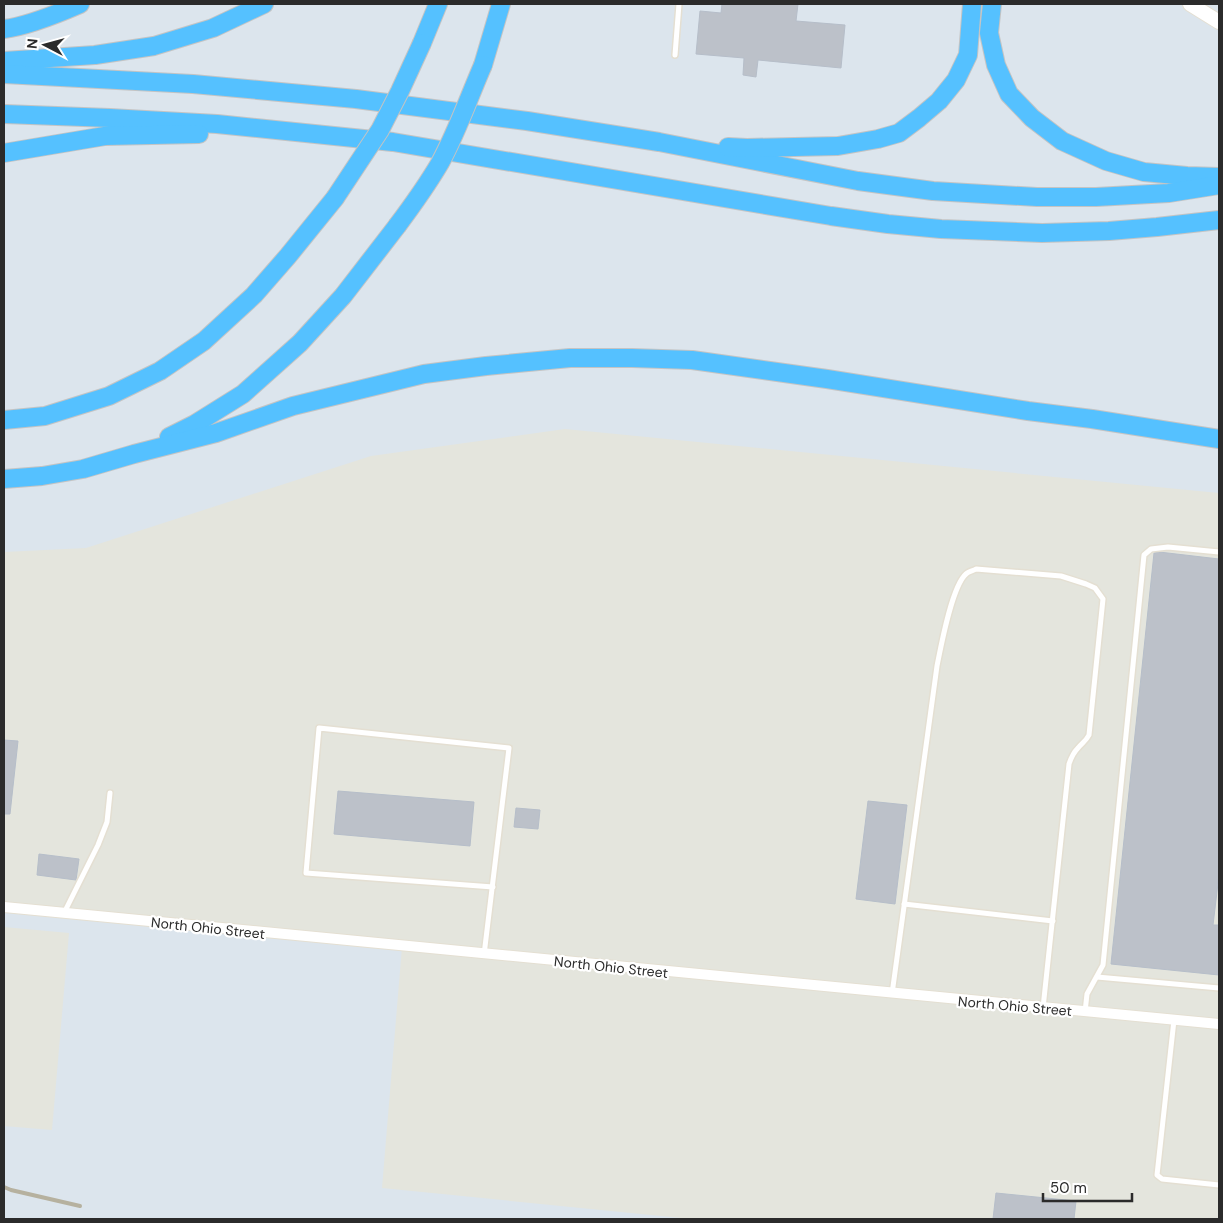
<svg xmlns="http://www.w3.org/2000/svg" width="1223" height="1223" font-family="'DM Sans',sans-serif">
	<rect width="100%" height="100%" fill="#dce5ed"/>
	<g fill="#e4e5dd">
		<path d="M565,429L1219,493V1219H691L382,1188L402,947L4,907V552L86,548L371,456Z"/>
		<path d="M4,927L69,933L52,1130L4,1126Z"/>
	</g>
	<g fill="#bcc1c9" stroke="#b6bec9">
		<path d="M722,4H798L796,21L845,25L841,68L758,60L756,77L743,75L744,58L696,54L700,11L721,13Z"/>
		<path d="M1159,552L1219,559V875L1213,925H1219V975L1111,964L1154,553Z"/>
		<path d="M4,740L18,741L10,814H4Z"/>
		<path d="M338,791L474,802L470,846L334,834Z"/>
		<path d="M868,801L907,805L895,904L856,899Z"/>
		<path d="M516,808L540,810L538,829L514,827Z"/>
		<path d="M39,854L79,859L76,880L37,875Z"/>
		<path d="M996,1193L1076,1201L1074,1219H993Z"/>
	</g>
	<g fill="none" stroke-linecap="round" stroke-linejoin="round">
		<defs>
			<g id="lane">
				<path d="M675,55L679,4"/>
				<path d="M904,904L1053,921"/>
				<path d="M64,913L98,845L107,822L110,793"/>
				<path d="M484,955L509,748L319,728L306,873L493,887"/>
				<path d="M1097,977L1219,988"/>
				<path d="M892,994L937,666C941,646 952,586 966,574C968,571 973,571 976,569L1061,576L1086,584L1095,588L1103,599L1089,735C1086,741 1082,743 1078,748C1073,753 1071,758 1069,764L1043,1008"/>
				<path d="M1085,1012L1087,994L1103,965L1144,555L1151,549L1168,547L1219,552"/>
				<path d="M1174,1020L1157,1175L1162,1179L1219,1185"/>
			</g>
			<path id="street" d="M4,907C409,949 814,988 1219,1024"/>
			<path id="secondary" d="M1190,4L1219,22"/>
			<g id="highway">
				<path d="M992,4L989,33L996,65L1009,94L1032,118L1062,141L1106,161L1144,172L1187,176L1219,177"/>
				<path d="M4,29C28,26 57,14 80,4"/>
				<path d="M422,43L438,4"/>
				<path d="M4,61L95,55L154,46L213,28L264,4"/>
				<path d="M483,65L501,4"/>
				<path d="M4,74L193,84L356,99L527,121L659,142L858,181L933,191L1037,197H1096L1169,193L1219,185"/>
				<path d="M4,114L110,118L217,124L393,142L831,216L888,224L941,229L1042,233L1109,231L1157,227L1219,220"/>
				<path d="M728,147L747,148L838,146L878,139L899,133L919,118L939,101L956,80L968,55L972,4"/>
				<path d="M4,153L105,136L199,134"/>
				<path d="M4,420L45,416L109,396L160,371L204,341L254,295L288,256L335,198"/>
				<path d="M169,437L195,424L243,394L300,343L343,296L397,226"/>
				<path d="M4,479L42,476L83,469L134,454L216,433L293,406L424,374L486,366L570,358H632L692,360L827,379L1028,411L1092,419L1219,439"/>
			</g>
		</defs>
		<use href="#lane" stroke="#e4dfd2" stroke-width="8"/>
		<use href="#street" stroke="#e4dfd2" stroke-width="12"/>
		<use href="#secondary" stroke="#e4dfd2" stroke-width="16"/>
		<use href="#highway" stroke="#c4c4c4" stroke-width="20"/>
		<use href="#lane" stroke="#fff" stroke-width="5"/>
		<use href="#street" stroke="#fff" stroke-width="10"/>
		<use href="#secondary" stroke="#fff" stroke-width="14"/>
		<use href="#highway" stroke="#55c1ff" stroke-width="18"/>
		<path stroke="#b6b19f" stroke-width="4" d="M4,1187L11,1190L80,1206"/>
		<defs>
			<g id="highway-bridge">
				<path d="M335,198L380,130L400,91L422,43"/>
				<path d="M397,226C412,206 427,185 440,163C457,132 469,97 483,65"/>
			</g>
		</defs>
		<use href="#highway-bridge" stroke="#c4c4c4" stroke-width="20" stroke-linecap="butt"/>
		<use href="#highway-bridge" stroke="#55c1ff" stroke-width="18"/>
	</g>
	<g text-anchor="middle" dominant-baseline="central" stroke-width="4.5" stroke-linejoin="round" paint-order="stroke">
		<g font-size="14" fill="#2b2b2b" stroke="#fff">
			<text transform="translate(208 928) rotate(6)">North Ohio Street</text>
			<text transform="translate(611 967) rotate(6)">North Ohio Street</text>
			<text transform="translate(1015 1006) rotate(5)">North Ohio Street</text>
		</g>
	</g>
	<rect width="1223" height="1223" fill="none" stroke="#2b2b2b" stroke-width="10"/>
	<g transform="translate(45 45) rotate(276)" stroke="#ffffff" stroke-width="4" paint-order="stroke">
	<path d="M0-4L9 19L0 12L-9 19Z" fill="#2b2b2b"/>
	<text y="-8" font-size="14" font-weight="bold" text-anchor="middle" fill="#2b2b2b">N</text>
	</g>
	<path d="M1043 1193v8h89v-8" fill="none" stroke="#2b2b2b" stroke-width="2.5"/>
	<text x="1050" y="1193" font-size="15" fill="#2b2b2b" stroke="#ffffff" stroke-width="4" paint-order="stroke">50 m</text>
</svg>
